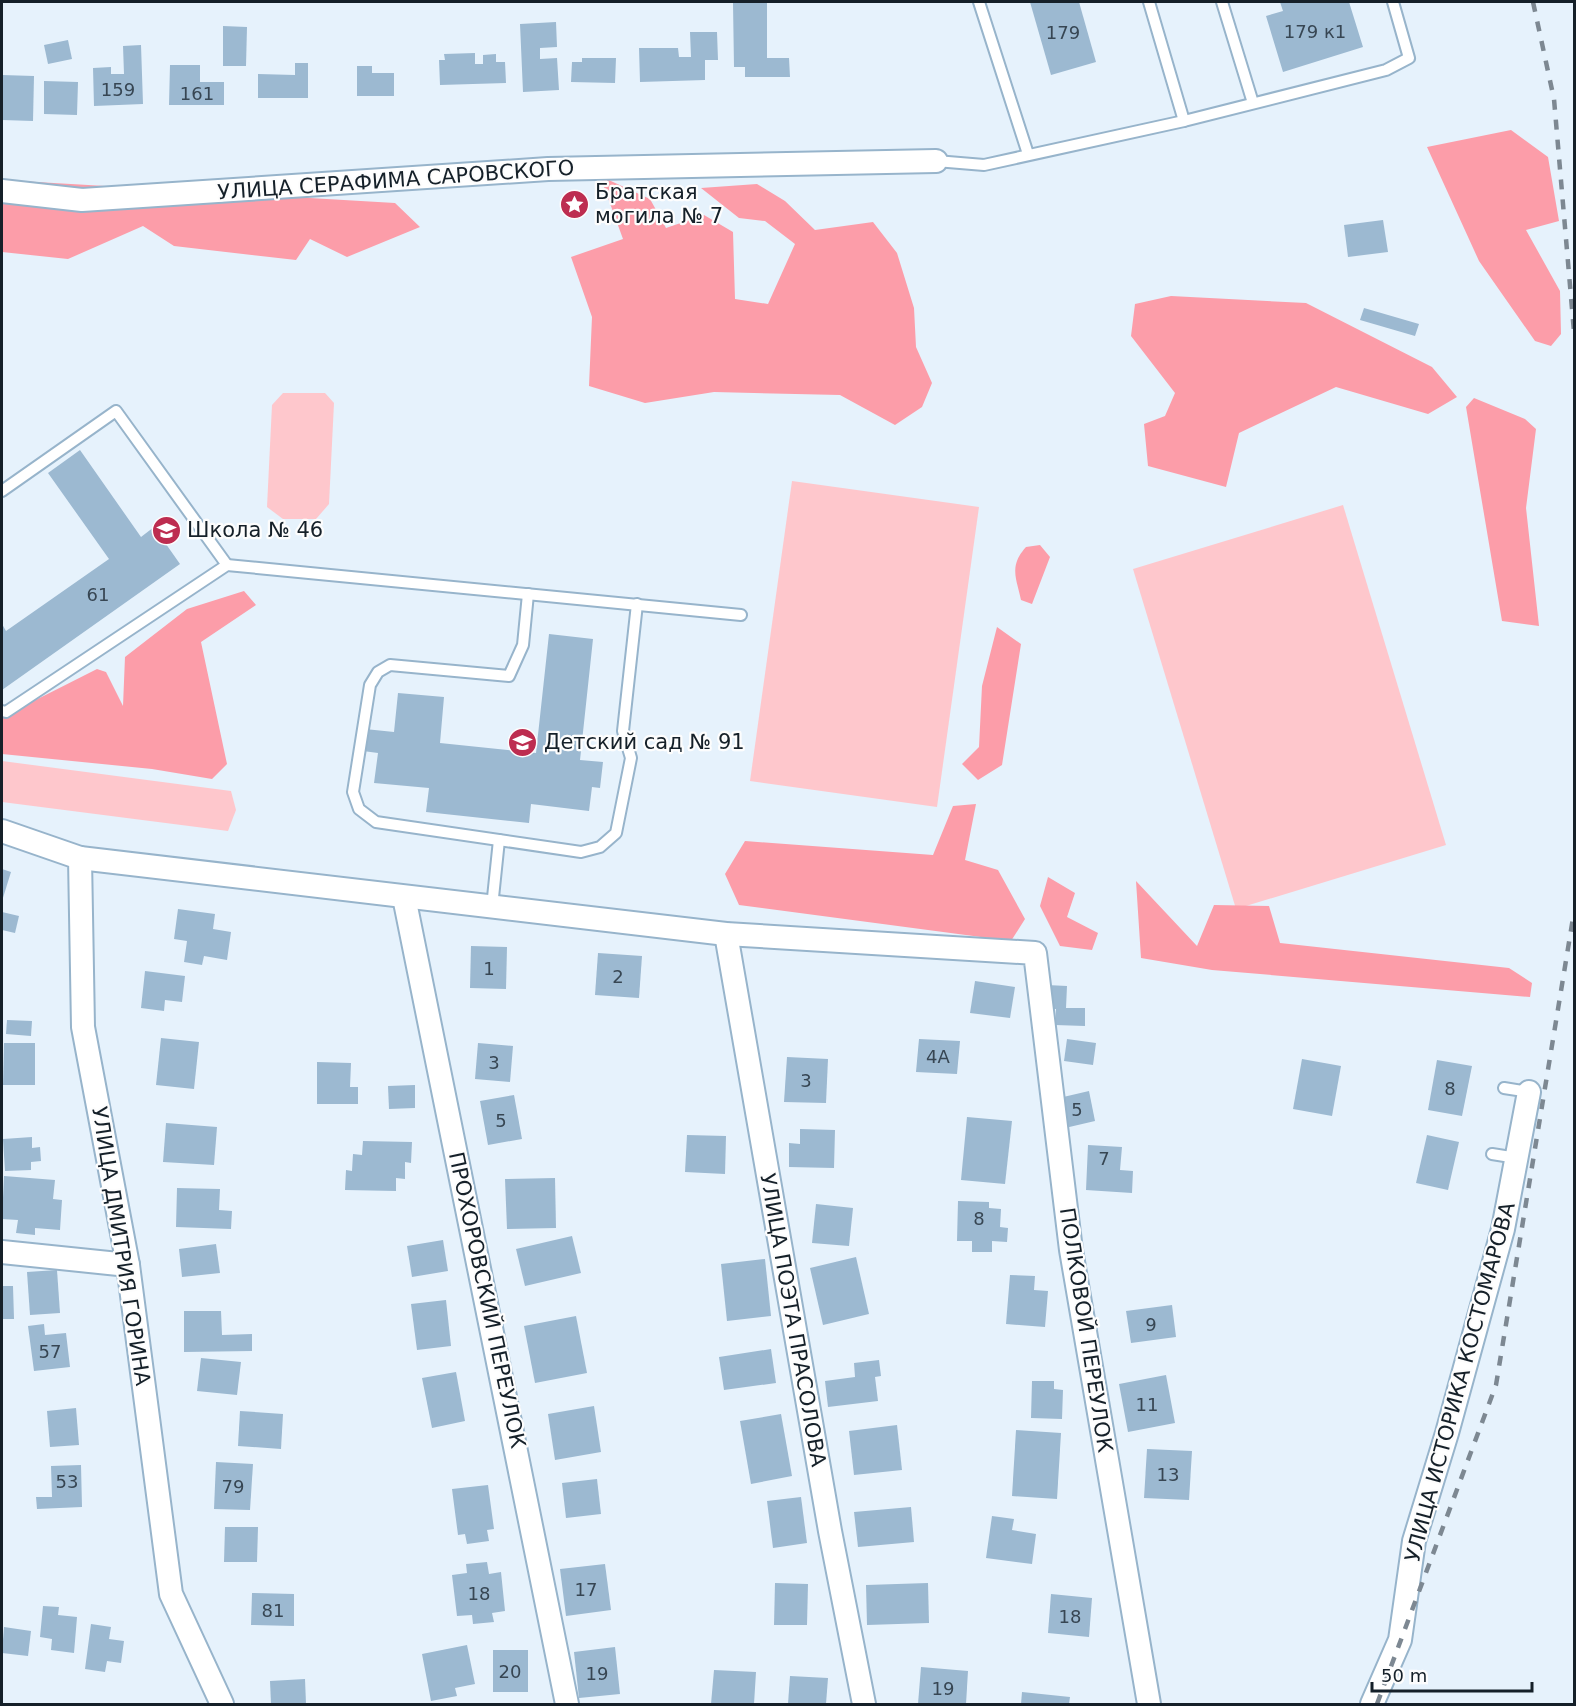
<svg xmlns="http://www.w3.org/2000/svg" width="1576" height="1706" font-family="'DejaVu Sans',sans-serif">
	<rect width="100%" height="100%" fill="#e6f2fc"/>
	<g fill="#fec7cc">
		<path d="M283,393H325L334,403L329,504L316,519H283L267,507L272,405Z"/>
		<path d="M792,481L979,507L937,807L750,781Z"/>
		<path d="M1343,505L1446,845L1236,909L1133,569Z"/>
		<path d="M2,761L231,791L236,810L228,831L2,802Z"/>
	</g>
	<g fill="#fc9da9">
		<path d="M1511,130L1548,157L1559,221L1526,230L1560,291L1561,334L1551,346L1535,341L1479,261L1427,147Z"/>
		<path d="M600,176L650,199L666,228L704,215L733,232L735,299L768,304L795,244L765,221L739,218L701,188L757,184L785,201L815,230L873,222L897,253L914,308L916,347L932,383L922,407L895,425L840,395L714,392L645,403L589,386L592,317L571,257L623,239Z"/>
		<path d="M2,180L395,203L420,227L347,257L310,239L296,260L174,246L143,226L68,259L2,252Z"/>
		<path d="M1171,296L1306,303L1432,367L1457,397L1428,414L1336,387L1239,433L1226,487L1148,466L1144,424L1165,416L1175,393L1131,336L1135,304Z"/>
		<path d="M1474,398L1525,419L1536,429L1526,508L1539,626L1502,621L1466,407Z"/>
		<path d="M1040,545L1050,557L1032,604L1021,600C1016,577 1009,566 1026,547Z"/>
		<path d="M244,591L256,605L201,642L227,764L212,779L152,769L2,754V717L97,669L106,672L123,706L125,657L187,609Z"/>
		<path d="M997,627L1021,644L1002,765L978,780L962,764L979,747L982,686Z"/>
		<path d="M976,804L965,860L998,870L1025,919L1011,941L739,905L725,874L745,841L933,855L953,806Z"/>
		<path d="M1048,877L1075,893L1067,917L1098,933L1092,950L1060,946L1040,906Z"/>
		<path d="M1136,881L1197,946L1214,905L1269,906L1280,943L1509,968L1532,983L1530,997L1212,970L1141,958Z"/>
	</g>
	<g fill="#9cb9d1">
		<path d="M767,2V58H789L790,77H745V67H734L733,3Z"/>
		<path d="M1030,2H1079L1096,62L1051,75Z"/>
		<path d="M1280,2H1349L1363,47L1283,72L1266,16L1283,11Z"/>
		<path d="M556,22L557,47L540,48V59L557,58L559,90L523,92L520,24Z"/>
		<path d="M223,26L247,27L246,66H223Z"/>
		<path d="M690,32H717L718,60H705V80L640,82L639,48H678L679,57H691Z"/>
		<path d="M68,40L72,59L48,64L44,45Z"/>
		<path d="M141,45L143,104L94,106L93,68L111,67V74H124L123,46Z"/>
		<path d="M475,53V64H483V55L496,54V62H505L506,83L440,85L439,60H445L444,54Z"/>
		<path d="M582,58H616L615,83L571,82L572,62H582Z"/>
		<path d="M295,63H308V98H258V74L295,75Z"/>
		<path d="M170,65H200V82H224V105H169Z"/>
		<path d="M357,66H372V73H394V96H357Z"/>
		<path d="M2,75L34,76L33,121L2,120Z"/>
		<path d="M44,81L78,82L77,115L44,114Z"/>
		<path d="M1383,220L1388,252L1348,257L1344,225Z"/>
		<path d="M1364,308L1419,324L1415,336L1360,320Z"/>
		<path d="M80,450L141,537L154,527L180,564L2,690V624L6,631L109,559L48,473Z"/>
		<path d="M549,634L593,639L580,760L603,762L600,788L592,787L589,811L531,804L529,823L426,812L429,788L374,783L378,753L363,751L365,729L394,732L398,693L444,697L440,743L536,753Z"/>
		<path d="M2,869L11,872L2,901Z"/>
		<path d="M178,909L215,914L213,929L231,932L227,960L204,956L202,965L184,962L187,941L174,939Z"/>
		<path d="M2,912L19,916L15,933L2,930Z"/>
		<path d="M471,946L507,947L506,989L470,988Z"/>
		<path d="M598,953L642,956L639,998L595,995Z"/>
		<path d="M145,971L185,976L182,1002L165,1000L164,1011L141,1008Z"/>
		<path d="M975,981L1015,987L1010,1018L970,1013Z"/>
		<path d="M1047,985L1067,986L1066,1008H1085V1026L1055,1025L1056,1009H1046Z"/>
		<path d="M7,1020L32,1021L31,1036L6,1034Z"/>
		<path d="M161,1038L199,1042L194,1089L156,1085Z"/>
		<path d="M919,1039L960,1041L957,1074L916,1072Z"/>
		<path d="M1067,1039L1096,1043L1093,1065L1064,1061Z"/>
		<path d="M4,1043H35V1085H3Z"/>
		<path d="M478,1043L513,1046L510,1082L475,1079Z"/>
		<path d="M787,1057L828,1059L826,1103L784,1102Z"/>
		<path d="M1302,1059L1341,1066L1332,1116L1293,1109Z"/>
		<path d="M1437,1060L1472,1066L1462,1116L1428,1110Z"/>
		<path d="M317,1062L351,1063L350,1087H358V1104H317Z"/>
		<path d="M415,1085V1108L389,1109L388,1086Z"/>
		<path d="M1089,1091L1095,1121L1065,1128L1059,1098Z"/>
		<path d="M514,1095L522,1139L488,1145L480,1101Z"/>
		<path d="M967,1117L1012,1121L1005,1184L961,1180Z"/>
		<path d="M166,1123L217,1127L214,1165L163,1162Z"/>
		<path d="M800,1129L835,1130L834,1168L789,1167V1143L800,1144Z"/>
		<path d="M687,1135L726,1136L725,1174L685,1172Z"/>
		<path d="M1427,1135L1459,1142L1448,1190L1416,1183Z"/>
		<path d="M32,1137V1148L40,1147L41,1161L31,1162V1170L5,1171L3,1139Z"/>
		<path d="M363,1141L412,1142L411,1163L405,1162V1179L396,1178V1191L345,1190L346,1170L352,1171L353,1154L362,1155Z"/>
		<path d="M1088,1145L1122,1147L1120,1170L1133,1171L1132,1193L1086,1190Z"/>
		<path d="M4,1176L55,1180L53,1199L62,1200L60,1230L35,1228V1235L16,1233L18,1220L2,1219Z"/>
		<path d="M555,1178L556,1228L507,1229L505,1179Z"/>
		<path d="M177,1188L220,1189L219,1210L232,1211L231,1229L176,1227Z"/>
		<path d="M958,1201L989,1202V1208L1001,1209L1000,1227L1008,1228L1007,1242L992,1241V1252H972V1241H957Z"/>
		<path d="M816,1204L853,1208L849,1246L812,1243Z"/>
		<path d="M572,1236L581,1273L525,1286L516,1249Z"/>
		<path d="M443,1240L448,1271L412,1277L407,1246Z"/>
		<path d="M216,1244L220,1273L182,1277L179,1249Z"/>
		<path d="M856,1257L869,1314L823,1325L810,1268Z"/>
		<path d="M765,1259L771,1316L727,1321L721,1264Z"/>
		<path d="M57,1270L60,1313L30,1315L27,1272Z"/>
		<path d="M1010,1275L1035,1276L1034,1290L1048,1291L1045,1327L1006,1324Z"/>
		<path d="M2,1286H13L14,1319H2Z"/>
		<path d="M446,1300L451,1346L417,1350L411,1304Z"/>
		<path d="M1172,1305L1176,1337L1131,1343L1126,1311Z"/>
		<path d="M184,1311H221L222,1335L252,1334V1351L184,1352Z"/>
		<path d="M576,1316L587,1373L535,1383L524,1326Z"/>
		<path d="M44,1324L45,1335L66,1333L70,1367L34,1371L28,1326Z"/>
		<path d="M771,1349L776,1383L724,1390L719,1357Z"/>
		<path d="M201,1358L241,1362L237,1395L197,1391Z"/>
		<path d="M879,1360L881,1376L875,1377L878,1401L828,1407L825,1381L855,1377L854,1363Z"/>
		<path d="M456,1372L465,1421L432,1428L422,1378Z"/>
		<path d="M1166,1375L1175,1423L1128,1432L1119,1384Z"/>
		<path d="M1032,1381H1054V1389L1063,1390L1062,1419L1031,1418Z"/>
		<path d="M594,1406L601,1452L555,1460L548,1414Z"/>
		<path d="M76,1408L79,1445L50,1447L47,1411Z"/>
		<path d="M240,1411L283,1414L281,1449L238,1446Z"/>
		<path d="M781,1414L792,1476L751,1484L740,1421Z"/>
		<path d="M897,1425L902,1470L854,1475L849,1431Z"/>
		<path d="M1016,1430L1061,1433L1057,1499L1012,1496Z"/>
		<path d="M1147,1449L1192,1451L1189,1500L1144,1498Z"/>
		<path d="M216,1462L253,1464L250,1510L214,1509Z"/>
		<path d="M81,1465L82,1507L37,1509L36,1497H52L51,1466Z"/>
		<path d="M597,1479L601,1514L566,1518L562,1483Z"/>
		<path d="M488,1485L494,1529L487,1530L489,1541L467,1544L465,1534L458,1535L452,1489Z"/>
		<path d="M801,1497L807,1543L773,1548L767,1501Z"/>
		<path d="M911,1507L914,1542L858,1547L854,1512Z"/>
		<path d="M992,1516L1014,1519L1012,1530L1036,1534L1032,1564L986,1558Z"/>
		<path d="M225,1527H258L257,1562H224Z"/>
		<path d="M487,1562L489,1574L501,1572L505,1611L492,1613L494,1622L473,1624L472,1615L457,1616L452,1575L467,1573L466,1564Z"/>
		<path d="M605,1564L611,1610L566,1616L560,1569Z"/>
		<path d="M775,1583L808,1584L807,1625H774Z"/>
		<path d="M928,1583L929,1623L867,1625L866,1585Z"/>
		<path d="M252,1593L294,1594V1626L251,1625Z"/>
		<path d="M1051,1594L1092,1598L1089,1637L1048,1633Z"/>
		<path d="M43,1606L59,1607L58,1615L77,1617L74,1653L51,1650L52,1639L40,1637Z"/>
		<path d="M91,1624L111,1627L109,1639L124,1641L121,1663L107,1661L105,1672L85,1669Z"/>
		<path d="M4,1627L31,1631L28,1656L2,1653Z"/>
		<path d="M467,1645L475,1684L455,1688L457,1696L431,1701L422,1654Z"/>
		<path d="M615,1647L620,1694L579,1698L574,1652Z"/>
		<rect x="493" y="1650" width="35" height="42"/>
		<path d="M921,1667L968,1671L966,1704H918Z"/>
		<path d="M714,1670L756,1672L754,1704H711Z"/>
		<path d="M790,1676L828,1678L826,1704H788Z"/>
		<path d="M305,1679L306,1704H271L270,1681Z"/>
		<path d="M1022,1692L1070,1697L1069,1704H1021Z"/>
	</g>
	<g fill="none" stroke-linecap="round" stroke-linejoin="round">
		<defs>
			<g id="service">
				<path d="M979,2L1028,154"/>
				<path d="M1149,2L1184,121"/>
				<path d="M1222,2L1253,103"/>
				<path d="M936,161L984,165L1184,121L1386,70L1409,58L1393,2"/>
				<path d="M2,491L116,411L227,565"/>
				<path d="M528,594L523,645L509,676L390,665L378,672L370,685L353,792L359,809L376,822L581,852L600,847L616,833L631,758L623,731L637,604"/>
				<path d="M2,711L6,712L227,565L741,615"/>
				<path d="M492,907L499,840"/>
				<path d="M1504,1088L1529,1092"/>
				<path d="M1492,1154L1517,1158"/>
			</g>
			<g id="minor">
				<path d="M2,191L82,200L548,169L936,161"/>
				<path d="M2,831L80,858L83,1027L128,1265L171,1594L222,1704"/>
				<path d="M80,858L726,934L1035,953L1071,1250L1149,1704"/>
				<path d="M404,897L567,1704"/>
				<path d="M726,934L830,1531L864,1704"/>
				<path d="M2,1252L128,1265"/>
				<path d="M1372,1704L1400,1640L1414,1541L1447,1433L1503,1229L1529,1092"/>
			</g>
		</defs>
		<use href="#service" stroke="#97b4cb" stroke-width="14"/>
		<use href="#minor" stroke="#97b4cb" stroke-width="26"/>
		<use href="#service" stroke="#fff" stroke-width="10"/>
		<use href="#minor" stroke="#fff" stroke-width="22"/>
		<g stroke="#7d8892" stroke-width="4.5" stroke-dasharray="10 10" stroke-linecap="butt">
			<path d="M1533,2L1554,99L1574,332"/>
			<path d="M1377,1704L1496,1385L1574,912"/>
		</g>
	</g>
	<defs>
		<symbol id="sight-disc" viewBox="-11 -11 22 22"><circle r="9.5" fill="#bd2d50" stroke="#fdfdfd"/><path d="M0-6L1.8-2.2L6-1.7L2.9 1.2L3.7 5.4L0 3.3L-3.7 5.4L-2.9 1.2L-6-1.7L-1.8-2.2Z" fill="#fff"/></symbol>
		<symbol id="school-disc" viewBox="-11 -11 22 22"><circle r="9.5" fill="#bd2d50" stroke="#fdfdfd"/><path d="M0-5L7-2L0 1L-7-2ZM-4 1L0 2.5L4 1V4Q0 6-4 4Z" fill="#fff"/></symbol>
	</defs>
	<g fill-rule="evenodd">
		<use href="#sight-disc" x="558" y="188" width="33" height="33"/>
		<use href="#school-disc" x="150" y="514" width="33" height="33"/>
		<use href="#school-disc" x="506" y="726" width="33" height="33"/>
	</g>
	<g text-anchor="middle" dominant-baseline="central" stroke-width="4.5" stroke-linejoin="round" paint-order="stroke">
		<g font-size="18" fill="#374653">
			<text x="1315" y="31">179 к1</text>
			<text x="1063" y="32">179</text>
			<text x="118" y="89">159</text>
			<text x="197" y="93">161</text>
			<text x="98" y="594">61</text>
			<text x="489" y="968">1</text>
			<text x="618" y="976">2</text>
			<text x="938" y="1056">4А</text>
			<text x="494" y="1062">3</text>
			<text x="806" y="1080">3</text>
			<text x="1450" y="1088">8</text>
			<text x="1077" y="1109">5</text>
			<text x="501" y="1120">5</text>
			<text x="1104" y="1158">7</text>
			<text x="979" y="1218">8</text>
			<text x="1151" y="1324">9</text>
			<text x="50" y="1351">57</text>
			<text x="1147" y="1404">11</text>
			<text x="1168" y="1474">13</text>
			<text x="67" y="1481">53</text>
			<text x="233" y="1486">79</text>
			<text x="586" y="1589">17</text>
			<text x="479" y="1593">18</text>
			<text x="273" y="1610">81</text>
			<text x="1070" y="1616">18</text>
			<text x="510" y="1671">20</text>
			<text x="597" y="1673">19</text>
			<text x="943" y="1688">19</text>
		</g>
		<g font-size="21" fill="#152029" stroke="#fdfdfd">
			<text transform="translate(396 180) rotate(-4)">УЛИЦА СЕРАФИМА САРОВСКОГО</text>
			<text transform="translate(121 1246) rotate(81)">УЛИЦА ДМИТРИЯ ГОРИНА</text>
			<text transform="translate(487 1300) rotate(78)">ПРОХОРОВСКИЙ ПЕРЕУЛОК</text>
			<text transform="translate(793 1320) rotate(80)">УЛИЦА ПОЭТА ПРАСОЛОВА</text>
			<text transform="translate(1086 1330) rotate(81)">ПОЛКОВОЙ ПЕРЕУЛОК</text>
			<text transform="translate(1460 1382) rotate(-75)">УЛИЦА ИСТОРИКА КОСТОМАРОВА</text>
		</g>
		<g font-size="21" fill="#152029" stroke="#fdfdfd" text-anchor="start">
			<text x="595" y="192">Братская<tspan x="595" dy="24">могила № 7</tspan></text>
			<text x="187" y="530">Школа № 46</text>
			<text x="544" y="742">Детский сад № 91</text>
		</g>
	</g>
	<rect width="1576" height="1706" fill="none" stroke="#152029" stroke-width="6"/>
	<path d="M1372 1682v9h160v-9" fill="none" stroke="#152029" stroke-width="3"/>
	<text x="1381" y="1682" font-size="18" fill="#152029" stroke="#fdfdfd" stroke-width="4.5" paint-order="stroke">50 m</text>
</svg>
